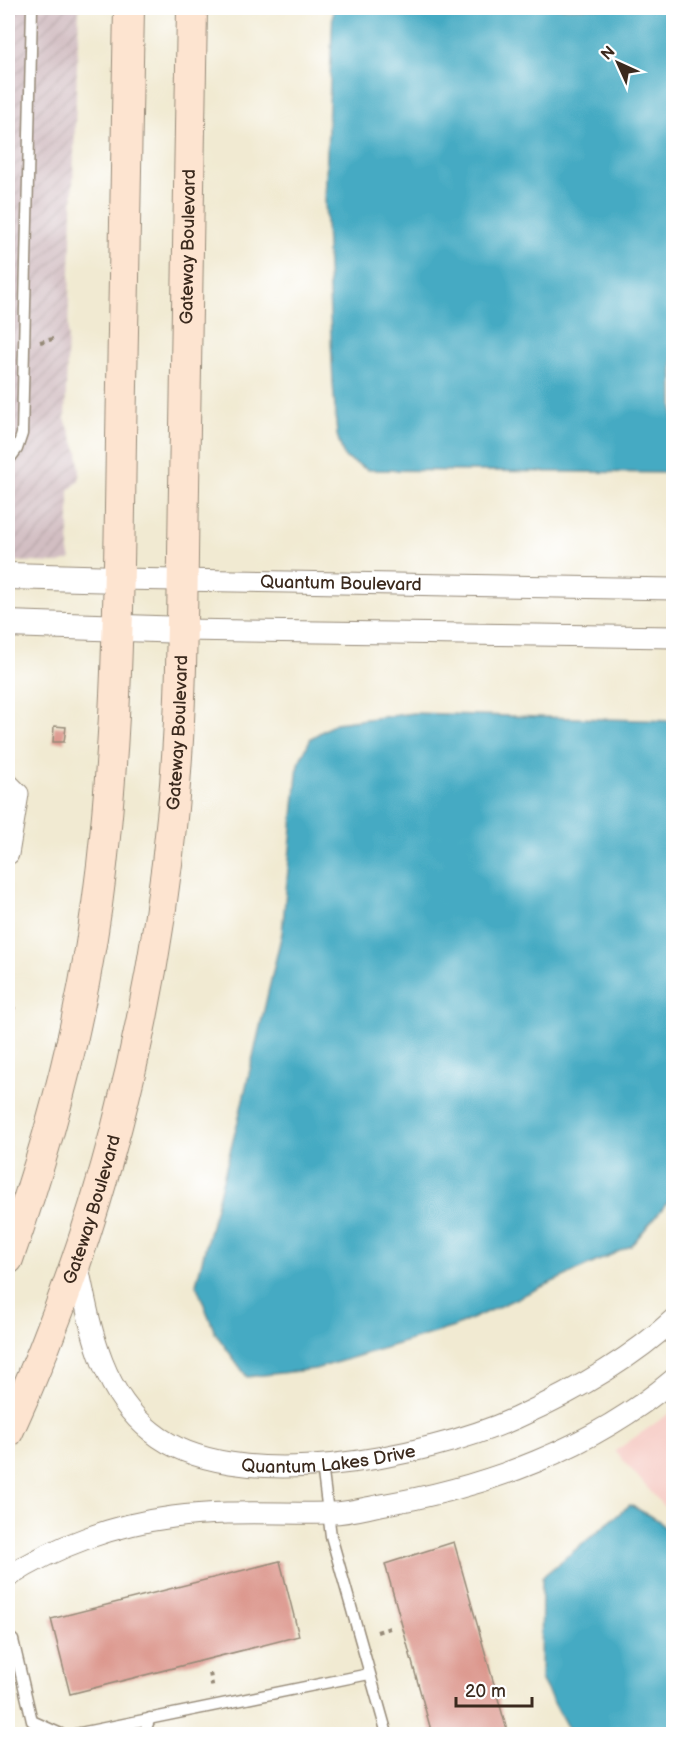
<svg xmlns="http://www.w3.org/2000/svg" width="681" height="1742" font-family="'Balsamiq Sans',sans-serif">
	<defs>
		<pattern id="industrial-furrows" width="10" height="10" patternUnits="userSpaceOnUse" patternTransform="scale(1.5)"><rect width="10" height="10" fill="#d2bec2"/><path d="M-1 1l2-2M0 10L10 0M9 11l2-2" fill="none" stroke="#b5a3a6"/></pattern>
	</defs>
	<rect width="100%" height="100%" fill="#fff"/>
	<filter id="ink" filterUnits="userSpaceOnUse"><feTurbulence type="fractalNoise" baseFrequency=".0167" numOctaves="2"/><feDisplacementMap in="SourceGraphic" scale="12" xChannelSelector="R" yChannelSelector="G"/><feConvolveMatrix kernelMatrix="1 2 1 2 8 2 1 2 1" color-interpolation-filters="sRGB"/></filter>
	<filter id="wash" filterUnits="userSpaceOnUse"><feTurbulence type="fractalNoise" baseFrequency=".008" numOctaves="4" result="noise"/><feDisplacementMap in="SourceGraphic" scale="24" xChannelSelector="R" yChannelSelector="G"/><feGaussianBlur stdDeviation="1.35" result="paint"/><feColorMatrix in="noise" values="0 0 0 0 0 0 0 0 0 0 0 0 0 0 0 0 0 1.4 0 .05"/><feComposite in="paint" operator="in"/></filter>
	<g filter="url(#wash)">
		<rect width="100%" height="100%" fill="#f1ead2"/>
		<path fill="#f7d0ca" d="M673,1411V1517L615,1451Z"/>
		<path fill="url(#industrial-furrows)" d="M8,8H79L65,419L78,452L80,473L79,481L69,490V552L71,559L59,563L8,561Z"/>
		<g fill="#44aac3" stroke="#406a70" stroke-width="1.5">
			<path d="M333,8H673V473L368,470L344,457L337,435L333,383L325,201Z"/>
			<path d="M413,713L673,721V1196L631,1246L454,1327L315,1369L247,1377L215,1333L196,1284L238,1121L282,933L298,764L311,738L336,723Z"/>
			<path d="M630,1505L658,1520L673,1538V1734H571L541,1679L542,1577Z"/>
		</g>
		<g id="blocks">
			<g fill="#dc978d">
				<path d="M54,726L66,727L64,742H53Z"/>
				<path d="M8,1005L15,1008L8,1024Z"/>
				<path d="M454,1542L508,1734H432L385,1564Z"/>
				<path d="M280,1561L299,1636L70,1694L51,1619Z"/>
			</g>
		</g>
	</g>
	<g filter="url(#ink)">
		<use href="#blocks" fill-opacity="0" stroke="#968a78" stroke-width="1.5"/>
		<g fill="none" stroke-linecap="round" stroke-linejoin="round">
			<defs>
				<g id="service">
					<path d="M8,461L17,449L22,434L32,8"/>
					<path d="M322,1465L331,1536L387,1734"/>
					<path d="M13,1640L32,1721L61,1734"/>
					<path d="M75,1734L369,1674"/>
					<path d="M144,1734L150,1718"/>
				</g>
				<g id="minor">
					<path id="s1" d="M119,579L674,589"/>
					<path d="M184,630L674,637"/>
					<path d="M8,784L18,794L8,854"/>
					<path id="s2" d="M77,1262C90,1324 99,1390 152,1432C233,1498 428,1457 516,1418C571,1393 629,1361 674,1319"/>
					<path d="M8,1577C55,1546 117,1524 173,1517C226,1510 279,1514 332,1513C348,1513 365,1508 381,1505C485,1488 593,1448 674,1379"/>
				</g>
				<g id="tertiary">
					<path d="M8,576L119,579"/>
					<path d="M8,624L184,630"/>
				</g>
				<g id="secondary">
					<path d="M8,1259C53,1133 87,998 102,865C118,724 119,581 121,439C124,295 126,151 129,8"/>
					<path id="s3" d="M8,1432C98,1237 153,1021 173,808C183,701 182,595 184,488C186,328 189,168 192,8"/>
				</g>
			</defs>
			<use href="#service" stroke="#968a78" stroke-width="13"/>
			<use href="#minor" stroke="#968a78" stroke-width="23"/>
			<use href="#tertiary" stroke="#968a78" stroke-width="28"/>
			<use href="#secondary" stroke="#968a78" stroke-width="32"/>
			<g stroke="#968a78" stroke-width="4" stroke-dasharray="4.5 4.5" stroke-linecap="butt">
				<path d="M40,342L57,338"/>
				<path d="M377,1632L390,1628"/>
				<path d="M210,1673L213,1690"/>
			</g>
			<use href="#service" stroke="#fff" stroke-width="10"/>
			<use href="#minor" stroke="#fff" stroke-width="21"/>
			<use href="#tertiary" stroke="#fff" stroke-width="26"/>
			<use href="#secondary" stroke="#fde4d0" stroke-width="30"/>
		</g>
	</g>
	<g text-anchor="middle" dominant-baseline="central" stroke-width="4.5" stroke-linejoin="round" paint-order="stroke">
		<g font-size="18" fill="#3b2a1e" stroke="#fff">
			<text stroke="none"><textPath href="#s3" startOffset="1210">Gateway Boulevard</textPath></text>
			<text stroke="none"><textPath href="#s1" startOffset="222">Quantum Boulevard</textPath></text>
			<text stroke="none"><textPath href="#s3" startOffset="724">Gateway Boulevard</textPath></text>
			<text stroke="none"><textPath href="#s3" startOffset="238">Gateway Boulevard</textPath></text>
			<text stroke="none"><textPath href="#s2" startOffset="374">Quantum Lakes Drive</textPath></text>
		</g>
	</g>
	<rect width="681" height="1742" fill="none" stroke="#fff" stroke-width="30"/>
	<g transform="translate(618 63) rotate(315)" stroke="#ffffff" stroke-width="4.5" paint-order="stroke">
	<path d="M0-4.5L10 22L0 15L-10 22Z" fill="#3b2a1e"/>
	<text y="-9" font-size="16" font-weight="bold" text-anchor="middle" fill="#3b2a1e">N</text>
	</g>
	<path d="M456 1697v9h76v-9" fill="none" stroke="#3b2a1e" stroke-width="3"/>
	<text x="465" y="1697" font-size="18" fill="#3b2a1e" stroke="#ffffff" stroke-width="4.5" paint-order="stroke">20 m</text>
</svg>
